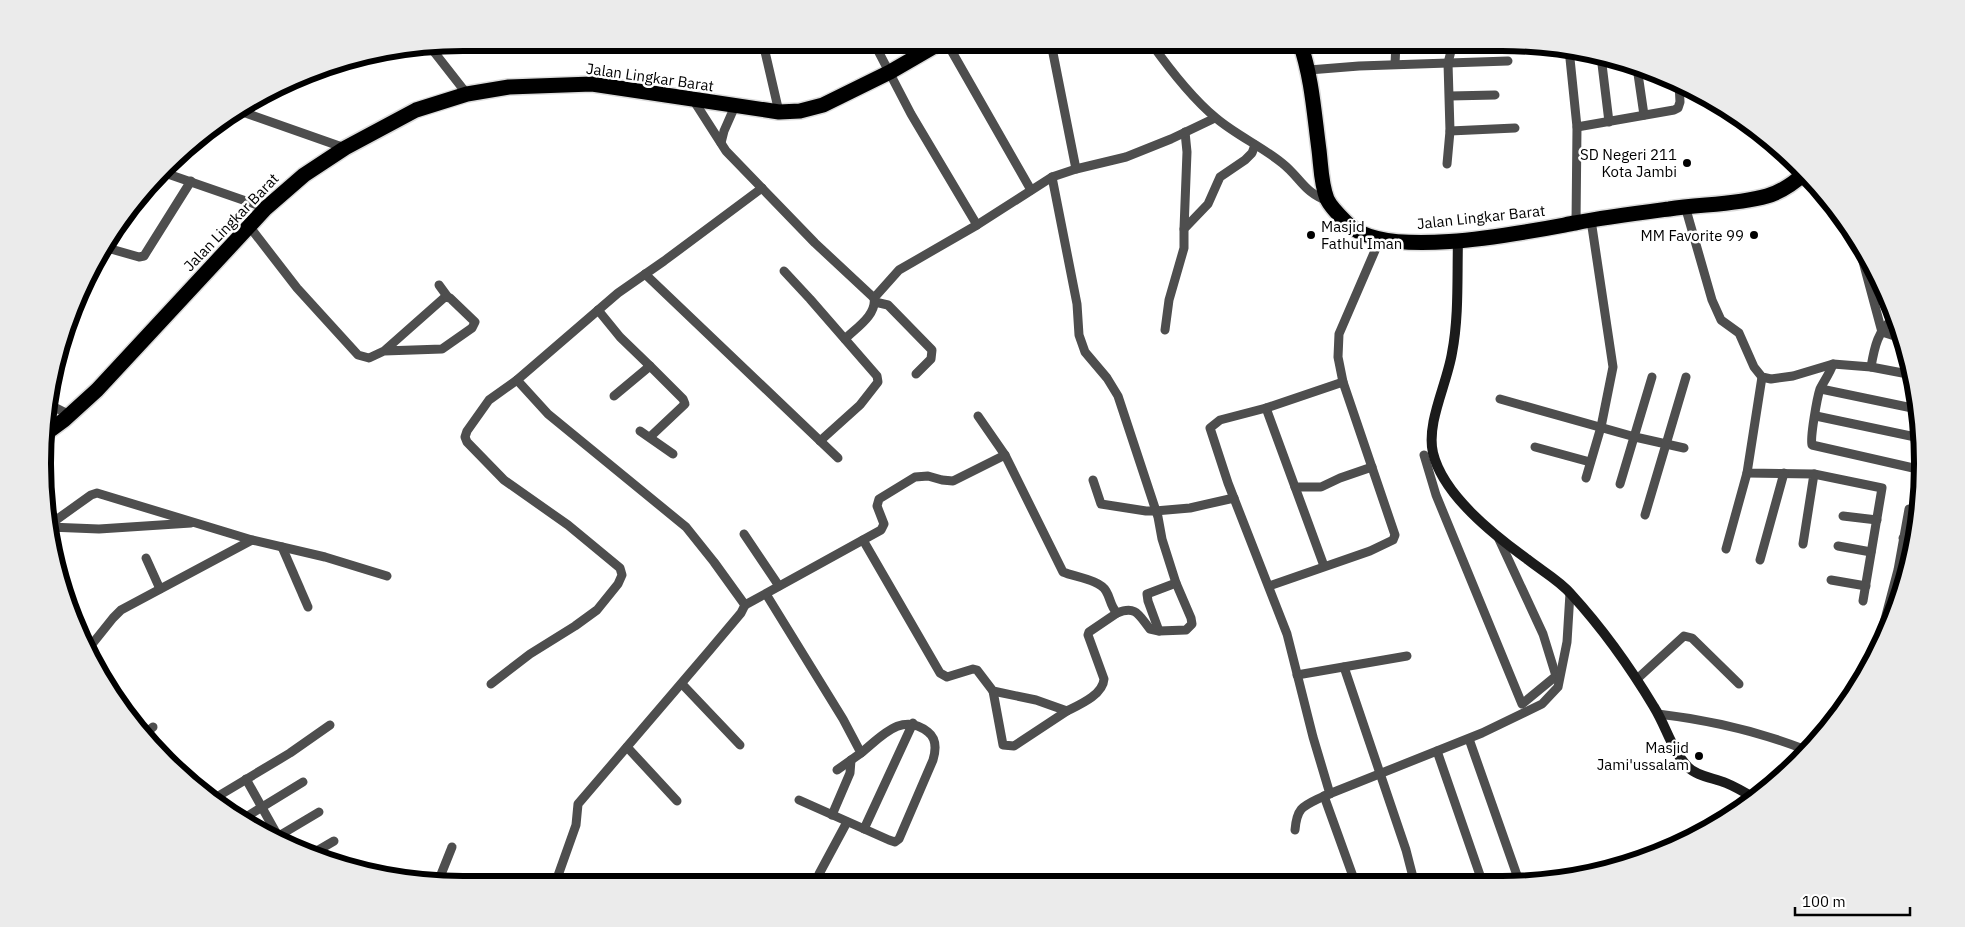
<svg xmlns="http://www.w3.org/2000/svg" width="1965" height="927" font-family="'IBM Plex Sans',sans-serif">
	<rect width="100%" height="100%" fill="#fff"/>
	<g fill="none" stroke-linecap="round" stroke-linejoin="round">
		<defs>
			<g id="highway">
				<path d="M1300,43C1312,78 1314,113 1319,150C1321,166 1321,184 1327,199C1331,208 1342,218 1349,225C1388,261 1526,232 1575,223C1606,217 1638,213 1669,209C1701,204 1735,205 1767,196C1781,192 1794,183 1805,173"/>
				<path d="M45,434L64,420L97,390L266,208L304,175L345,148L416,110L467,94L509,87L592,84L779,112L800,111L823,105L890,72L940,43"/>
			</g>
		</defs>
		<use href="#highway" stroke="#dbdbdb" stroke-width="18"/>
		<g stroke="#4e4e4e" stroke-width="9">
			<path d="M763,43L779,112"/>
			<path d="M874,43L911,114L977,225"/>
			<path d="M947,43L1031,190"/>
			<path d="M1051,43L1076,169"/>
			<path d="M1151,43C1168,67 1193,99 1216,118C1236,135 1261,146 1282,163C1300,177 1304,193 1328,201"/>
			<path d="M431,48L467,94"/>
			<path d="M1569,49L1577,127L1576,223"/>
			<path d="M1601,56L1609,122"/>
			<path d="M1395,64L1396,43"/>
			<path d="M1637,67L1644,115"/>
			<path d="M1309,70L1359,66L1508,61"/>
			<path d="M1450,96L1495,95"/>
			<path d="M694,101L726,151L815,243L874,298"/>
			<path d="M237,110L345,148"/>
			<path d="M1577,127L1674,110L1678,108L1680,102L1679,83"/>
			<path d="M1450,131L1515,128"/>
			<path d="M721,143L724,131L735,106"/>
			<path d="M1447,164L1450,131L1448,63L1453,43"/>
			<path d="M165,173L266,208"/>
			<path d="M1685,206L1712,300L1721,320L1739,333L1754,367L1762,377L1771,379L1793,376L1833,364L1871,367L1913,375"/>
			<path d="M249,226L297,288L358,355L369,358L384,351L442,349L472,328L475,322L450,298L445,297L384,351"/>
			<path d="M1184,229L1187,152L1185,132"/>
			<path d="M104,247L139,257L144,256L191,181"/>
			<path d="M1864,253L1861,254L1882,332L1901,338"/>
			<path d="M784,271L810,299L877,376L878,382L860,405L820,441"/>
			<path d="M645,274L838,458"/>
			<path d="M439,285L447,296"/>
			<path d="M875,302L888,305L932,350L931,359L916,374"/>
			<path d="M598,310L620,337L650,366L614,396"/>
			<path d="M1165,330L1169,300L1184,248V229L1208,204L1220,177L1245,160L1252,153L1255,145"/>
			<path d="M845,339C856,328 877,315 874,298L899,270L977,225L1052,177L1076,169L1126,157L1171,139L1215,118"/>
			<path d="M1833,364C1830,373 1824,381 1820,389C1817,398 1810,438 1812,445L1922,470"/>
			<path d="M650,366L683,399L685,404L650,437"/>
			<path d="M1871,367C1874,349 1878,328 1895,318"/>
			<path d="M1762,377L1747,473L1814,474L1803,544"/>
			<path d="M1821,389L1917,409"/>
			<path d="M1500,399L1635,437L1684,448"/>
			<path d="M48,404L70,415"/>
			<path d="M1266,408L1295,487H1321L1340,478L1372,467"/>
			<path d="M978,416L1005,455L1063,572C1075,577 1100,580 1106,591C1111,599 1110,606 1117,613C1137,605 1139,616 1150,629L1159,631L1186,630L1192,624L1191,618L1176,583L1162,539L1158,517L1118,396L1107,378L1085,352L1079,335L1077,304L1052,177"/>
			<path d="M1816,416L1920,438"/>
			<path d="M640,431L673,454"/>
			<path d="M1535,447L1590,462"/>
			<path d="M1424,455L1436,495L1522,704L1556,676L1543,634L1498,537"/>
			<path d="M1814,474L1882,488L1863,601"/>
			<path d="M1586,478L1601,427L1613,367L1591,220"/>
			<path d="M1093,480L1101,504L1146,511H1155L1190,508L1234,498"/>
			<path d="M1620,484L1652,377"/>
			<path d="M1295,487L1324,566"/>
			<path d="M1645,515L1686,377"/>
			<path d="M1843,516L1877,520"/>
			<path d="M49,525L91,495L97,493L252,540L325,557L387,576"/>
			<path d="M49,527L99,529L191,523"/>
			<path d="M744,534L779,586"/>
			<path d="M1903,538L1915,541"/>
			<path d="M863,540L940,673L947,677L973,669L977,670L993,691L1036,700L1067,711C1079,705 1103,695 1104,679L1088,635L1089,632L1117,613"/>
			<path d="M1838,546L1871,552"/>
			<path d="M282,547L308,607"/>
			<path d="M1726,549L1747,473"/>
			<path d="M146,558L160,589"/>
			<path d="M1760,560L1784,473"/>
			<path d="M1831,580L1866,586"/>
			<path d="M1269,586L1370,551L1393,540L1395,535L1343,382L1338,357L1339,334L1380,239"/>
			<path d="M766,594L843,719L861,753L837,770"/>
			<path d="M745,605L881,530L884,524L877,506L879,499L915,477L928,476L942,480L953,481L1005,455"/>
			<path d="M1159,631L1148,601L1147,594L1176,583"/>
			<path d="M1886,632L1883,627L1898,570L1909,509L1918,511"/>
			<path d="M89,648L113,618L121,610L252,540"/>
			<path d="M1344,667L1406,850L1414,881"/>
			<path d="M1297,675L1407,656"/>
			<path d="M1637,679L1684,636L1692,638L1739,684"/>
			<path d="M491,684L530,654L575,626L597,610L618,584L622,575L620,568L568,525L504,480L467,442L465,437L467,431L489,400L517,380"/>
			<path d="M682,684L740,745"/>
			<path d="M993,691L1003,745L1014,746L1067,711"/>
			<path d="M1658,714C1709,720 1758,731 1806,750"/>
			<path d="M147,732L153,727"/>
			<path d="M1469,739L1519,881"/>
			<path d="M627,747L677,801"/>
			<path d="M1437,751L1482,881"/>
			<path d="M246,779L279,838"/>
			<path d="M1330,794L1313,737L1287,634L1228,483L1210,428L1220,420L1266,408L1343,382"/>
			<path d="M1324,796L1355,882"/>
			<path d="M215,798L290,753L330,725"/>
			<path d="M799,800L889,840L895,842L899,839L933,760C936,750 937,739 928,732C902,711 881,737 861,753"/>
			<path d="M832,815L850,773L851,760"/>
			<path d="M246,817L303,782"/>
			<path d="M864,829L913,723"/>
			<path d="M1295,830C1297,806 1304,806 1324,796L1482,733L1542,704L1558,687L1567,642L1570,593"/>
			<path d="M277,837L319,812"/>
			<path d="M310,855L334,841"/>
			<path d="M438,882L452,847"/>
			<path d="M829,883L820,878L819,874L847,822"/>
			<path d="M555,884L576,825L578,804L709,651L741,613L745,605L714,562L686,527L548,414L517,380L618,293L664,261L762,188"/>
		</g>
		<path stroke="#1b1b1b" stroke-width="10" d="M1458,240C1457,277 1459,317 1452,353C1447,384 1426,423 1433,453C1443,495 1494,535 1527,559C1542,571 1559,580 1571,594C1603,629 1630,667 1654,707C1666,726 1672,751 1688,767C1696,776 1714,778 1726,783C1736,787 1746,793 1756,799"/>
		<use href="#highway" stroke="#000" stroke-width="15"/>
	</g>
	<g fill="#000" stroke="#fff" stroke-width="2">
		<circle cx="1687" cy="163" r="5"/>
		<circle cx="1311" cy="235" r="5"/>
		<circle cx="1754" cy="235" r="5"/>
		<circle cx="1699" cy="756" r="5"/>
	</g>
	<g text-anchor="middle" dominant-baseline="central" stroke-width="5" stroke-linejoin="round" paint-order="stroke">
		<g font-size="15" fill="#000" stroke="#fff">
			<text transform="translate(650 77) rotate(8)">Jalan Lingkar Barat</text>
			<text transform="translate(1481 217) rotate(-6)">Jalan Lingkar Barat</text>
			<text transform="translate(231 222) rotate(-46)">Jalan Lingkar Barat</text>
		</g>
		<g font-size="15" fill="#000" stroke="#fff" text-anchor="end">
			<text x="1677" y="154">SD Negeri 211<tspan x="1677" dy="17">Kota Jambi</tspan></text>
			<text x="1321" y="226" text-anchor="start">Masjid<tspan x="1321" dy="17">Fathul Iman</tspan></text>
			<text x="1744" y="235">MM Favorite 99</text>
			<text x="1689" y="747">Masjid<tspan x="1689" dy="17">Jami'ussalam</tspan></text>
		</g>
	</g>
	<path d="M0 0H1965V927H0ZM463 51H1502A412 412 0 0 1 1914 463V464A412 412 0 0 1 1502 876H463A412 412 0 0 1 51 464V463A412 412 0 0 1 463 51Z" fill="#ebebeb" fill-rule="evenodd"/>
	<path fill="none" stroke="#000" stroke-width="6" d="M463 51H1502A412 412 0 0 1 1914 463V464A412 412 0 0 1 1502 876H463A412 412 0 0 1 51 464V463A412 412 0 0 1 463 51Z"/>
	<path d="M1795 907v8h115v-8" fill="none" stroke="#000000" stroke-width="2.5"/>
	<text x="1802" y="907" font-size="15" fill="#000000" stroke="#ffffff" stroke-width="4" paint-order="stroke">100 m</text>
</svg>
